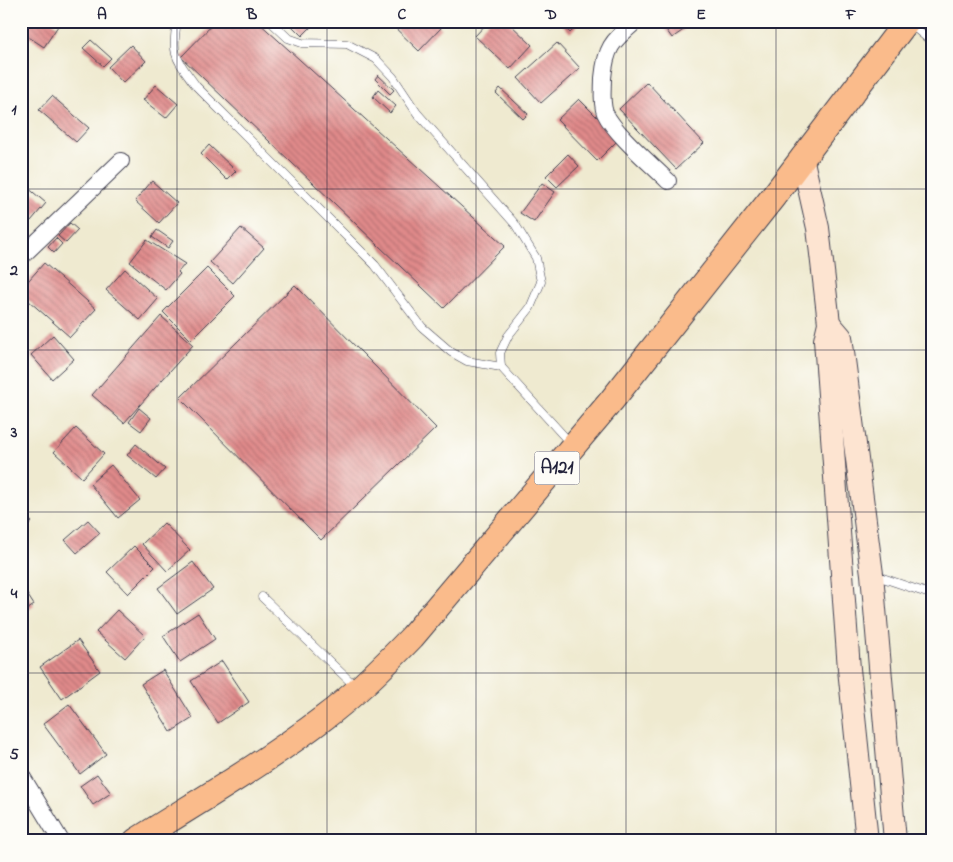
<svg xmlns="http://www.w3.org/2000/svg" width="953" height="862" font-family="'Indie Flower',sans-serif">
	<defs>
		<pattern id="building-back-hatch" width="6" height="6" patternUnits="userSpaceOnUse" patternTransform="scale(1.25)"><rect width="6" height="6" fill="#e08a8a"/><path d="M-1 5l2 2M0 0l6 6M5-1l2 2" fill="none" stroke="#b57072"/></pattern>
	</defs>
	<rect width="100%" height="100%" fill="#fdfcf7"/>
	<filter id="ink" filterUnits="userSpaceOnUse"><feTurbulence type="fractalNoise" baseFrequency=".02" numOctaves="2"/><feDisplacementMap in="SourceGraphic" scale="10" xChannelSelector="R" yChannelSelector="G"/><feConvolveMatrix kernelMatrix="1 2 1 2 8 2 1 2 1" color-interpolation-filters="sRGB"/></filter>
	<filter id="wash" filterUnits="userSpaceOnUse"><feTurbulence type="fractalNoise" baseFrequency=".0096" numOctaves="4" result="noise"/><feDisplacementMap in="SourceGraphic" scale="20" xChannelSelector="R" yChannelSelector="G"/><feGaussianBlur stdDeviation="1.12" result="paint"/><feColorMatrix in="noise" values="0 0 0 0 0 0 0 0 0 0 0 0 0 0 0 0 0 1.4 0 .05"/><feComposite in="paint" operator="in"/></filter>
	<g filter="url(#wash)">
		<rect width="100%" height="100%" fill="#efead0"/>
		<g id="blocks">
			<g fill="url(#building-back-hatch)">
				<path d="M21,21H51L58,26L44,47L21,32Z"/>
				<path d="M216,21H257L505,246L444,308L181,57Z"/>
				<path d="M287,21H317L302,36Z"/>
				<path d="M388,21H434L441,28L419,51Z"/>
				<path d="M489,21H507L532,45L510,69L475,36Z"/>
				<path d="M559,21H577L579,24L570,33Z"/>
				<path d="M666,21H690L692,24L672,38L662,24Z"/>
				<path d="M91,40L111,58L103,66L83,48Z"/>
				<path d="M557,43L580,68L541,103L518,78Z"/>
				<path d="M131,45L146,61L123,83L108,67Z"/>
				<path d="M378,75L394,90L390,94L375,79Z"/>
				<path d="M647,82L704,143L676,169L619,109Z"/>
				<path d="M156,85L178,104L166,118L143,100Z"/>
				<path d="M500,88L528,114L523,119L496,93Z"/>
				<path d="M378,90L396,106L390,113L373,97Z"/>
				<path d="M52,96L89,128L76,142L39,110Z"/>
				<path d="M579,99L619,139L597,161L557,120Z"/>
				<path d="M209,145L236,171L227,180L201,154Z"/>
				<path d="M568,154L579,166L557,187L546,176Z"/>
				<path d="M152,181L177,203L159,223L135,201Z"/>
				<path d="M21,182L46,203L31,221L21,212Z"/>
				<path d="M542,183L555,192L534,222L520,213Z"/>
				<path d="M70,223L78,230L66,243L58,236Z"/>
				<path d="M241,228L264,248L233,283L210,262Z"/>
				<path d="M157,230L173,241L168,248L152,237Z"/>
				<path d="M56,238L62,244L54,253L48,247Z"/>
				<path d="M147,240L185,264L178,272L180,274L166,290L130,262Z"/>
				<path d="M44,263L96,309L70,337L21,294V289Z"/>
				<path d="M207,268L235,296L191,340L163,312Z"/>
				<path d="M125,269L158,299L140,320L106,290Z"/>
				<path d="M295,285L436,428L321,540L180,398Z"/>
				<path d="M161,316L193,345L124,423L92,395Z"/>
				<path d="M53,335L74,359L52,379L31,355Z"/>
				<path d="M139,408L151,418L141,431L129,422Z"/>
				<path d="M76,428L104,454L82,478L54,452Z"/>
				<path d="M136,444L165,469L156,479L127,455Z"/>
				<path d="M111,465L140,500L118,518L90,484Z"/>
				<path d="M21,512L32,522L21,533Z"/>
				<path d="M88,520L100,533L77,553L65,540Z"/>
				<path d="M164,523L190,550L167,571L142,544Z"/>
				<path d="M134,546L155,567L128,594L107,572Z"/>
				<path d="M193,562L213,589L177,614L158,588Z"/>
				<path d="M21,585L34,605L21,614Z"/>
				<path d="M117,610L145,636L125,658L96,632Z"/>
				<path d="M198,613L215,639L180,662L163,636Z"/>
				<path d="M78,640L100,671L62,699L40,667Z"/>
				<path d="M222,661L249,702L218,723L191,681Z"/>
				<path d="M163,670L193,718L171,732L141,684Z"/>
				<path d="M69,704L106,754L80,774L43,724Z"/>
				<path d="M97,774L111,793L93,805L80,786Z"/>
			</g>
		</g>
	</g>
	<g filter="url(#ink)">
		<use href="#blocks" fill-opacity="0" stroke="#414051" stroke-width="1"/>
		<g fill="none" stroke-linecap="round" stroke-linejoin="round">
			<defs>
				<g id="lane">
					<path d="M177,21C171,57 176,58 196,86L375,265L422,327L451,352L467,361L501,367"/>
					<path d="M270,21L288,38L302,43L347,44L376,59L393,77L417,113L515,224L536,258L541,282L530,308L508,336L500,353L501,367L571,444"/>
					<path d="M909,23L932,42"/>
					<path d="M874,575L924,592L932,591"/>
					<path d="M262,597L357,688"/>
				</g>
				<g id="street">
					<path d="M636,21C612,42 606,46 603,78C603,89 601,103 605,113C615,134 651,164 668,181"/>
					<path d="M21,257L121,161"/>
					<path d="M21,775L61,841"/>
				</g>
				<g id="secondary">
					<path d="M802,157L818,228L829,323L825,340L849,669L867,841"/>
					<path d="M829,323L841,337L872,574L895,841"/>
				</g>
				<path id="primary" d="M136,841C199,801 265,763 325,717C356,694 385,665 412,637L612,400L773,197L907,21"/>
			</defs>
			<use href="#lane" stroke="#414051" stroke-width="9"/>
			<use href="#street" stroke="#414051" stroke-width="18"/>
			<use href="#secondary" stroke="#414051" stroke-width="24"/>
			<use href="#primary" stroke="#414051" stroke-width="27"/>
			<use href="#lane" stroke="#fff" stroke-width="8"/>
			<use href="#street" stroke="#fff" stroke-width="16"/>
			<use href="#secondary" stroke="#fde4d1" stroke-width="22"/>
			<use href="#primary" stroke="#fabb8b" stroke-width="25"/>
		</g>
	</g>
	<path fill="none" stroke="#22223b" stroke-width="1" stroke-opacity="0.55" d="M177,21V841M327,21V841M476,21V841M626,21V841M776,21V841M21,189H932M21,350H932M21,512H932M21,673H932"/>
	<g text-anchor="middle" dominant-baseline="central" stroke-width="4" stroke-linejoin="round" paint-order="stroke">
		<rect fill="#fdfcf7" stroke="#646373" stroke-width="1" x="534.5" y="451.5" width="45" height="33" rx="4"/>
		<g font-size="19" font-weight="bold" fill="#22223b">
			<text x="557" y="468">A121</text>
		</g>
	</g>
	<rect width="953" height="862" fill="none" stroke="#fdfcf7" stroke-width="55"/>
	<rect x="28" y="28" width="898" height="806" fill="none" stroke="#22223b" stroke-width="2"/>
	<g font-size="16" text-anchor="middle" font-weight="bold" fill="#22223b">
		<text x="102" y="19">A</text>
		<text x="252" y="19">B</text>
		<text x="402" y="19">C</text>
		<text x="551" y="19">D</text>
		<text x="701" y="19">E</text>
		<text x="851" y="19">F</text>
		<text x="14" y="114">1</text>
		<text x="14" y="275">2</text>
		<text x="14" y="437">3</text>
		<text x="14" y="598">4</text>
		<text x="14" y="759">5</text>
	</g>
</svg>
